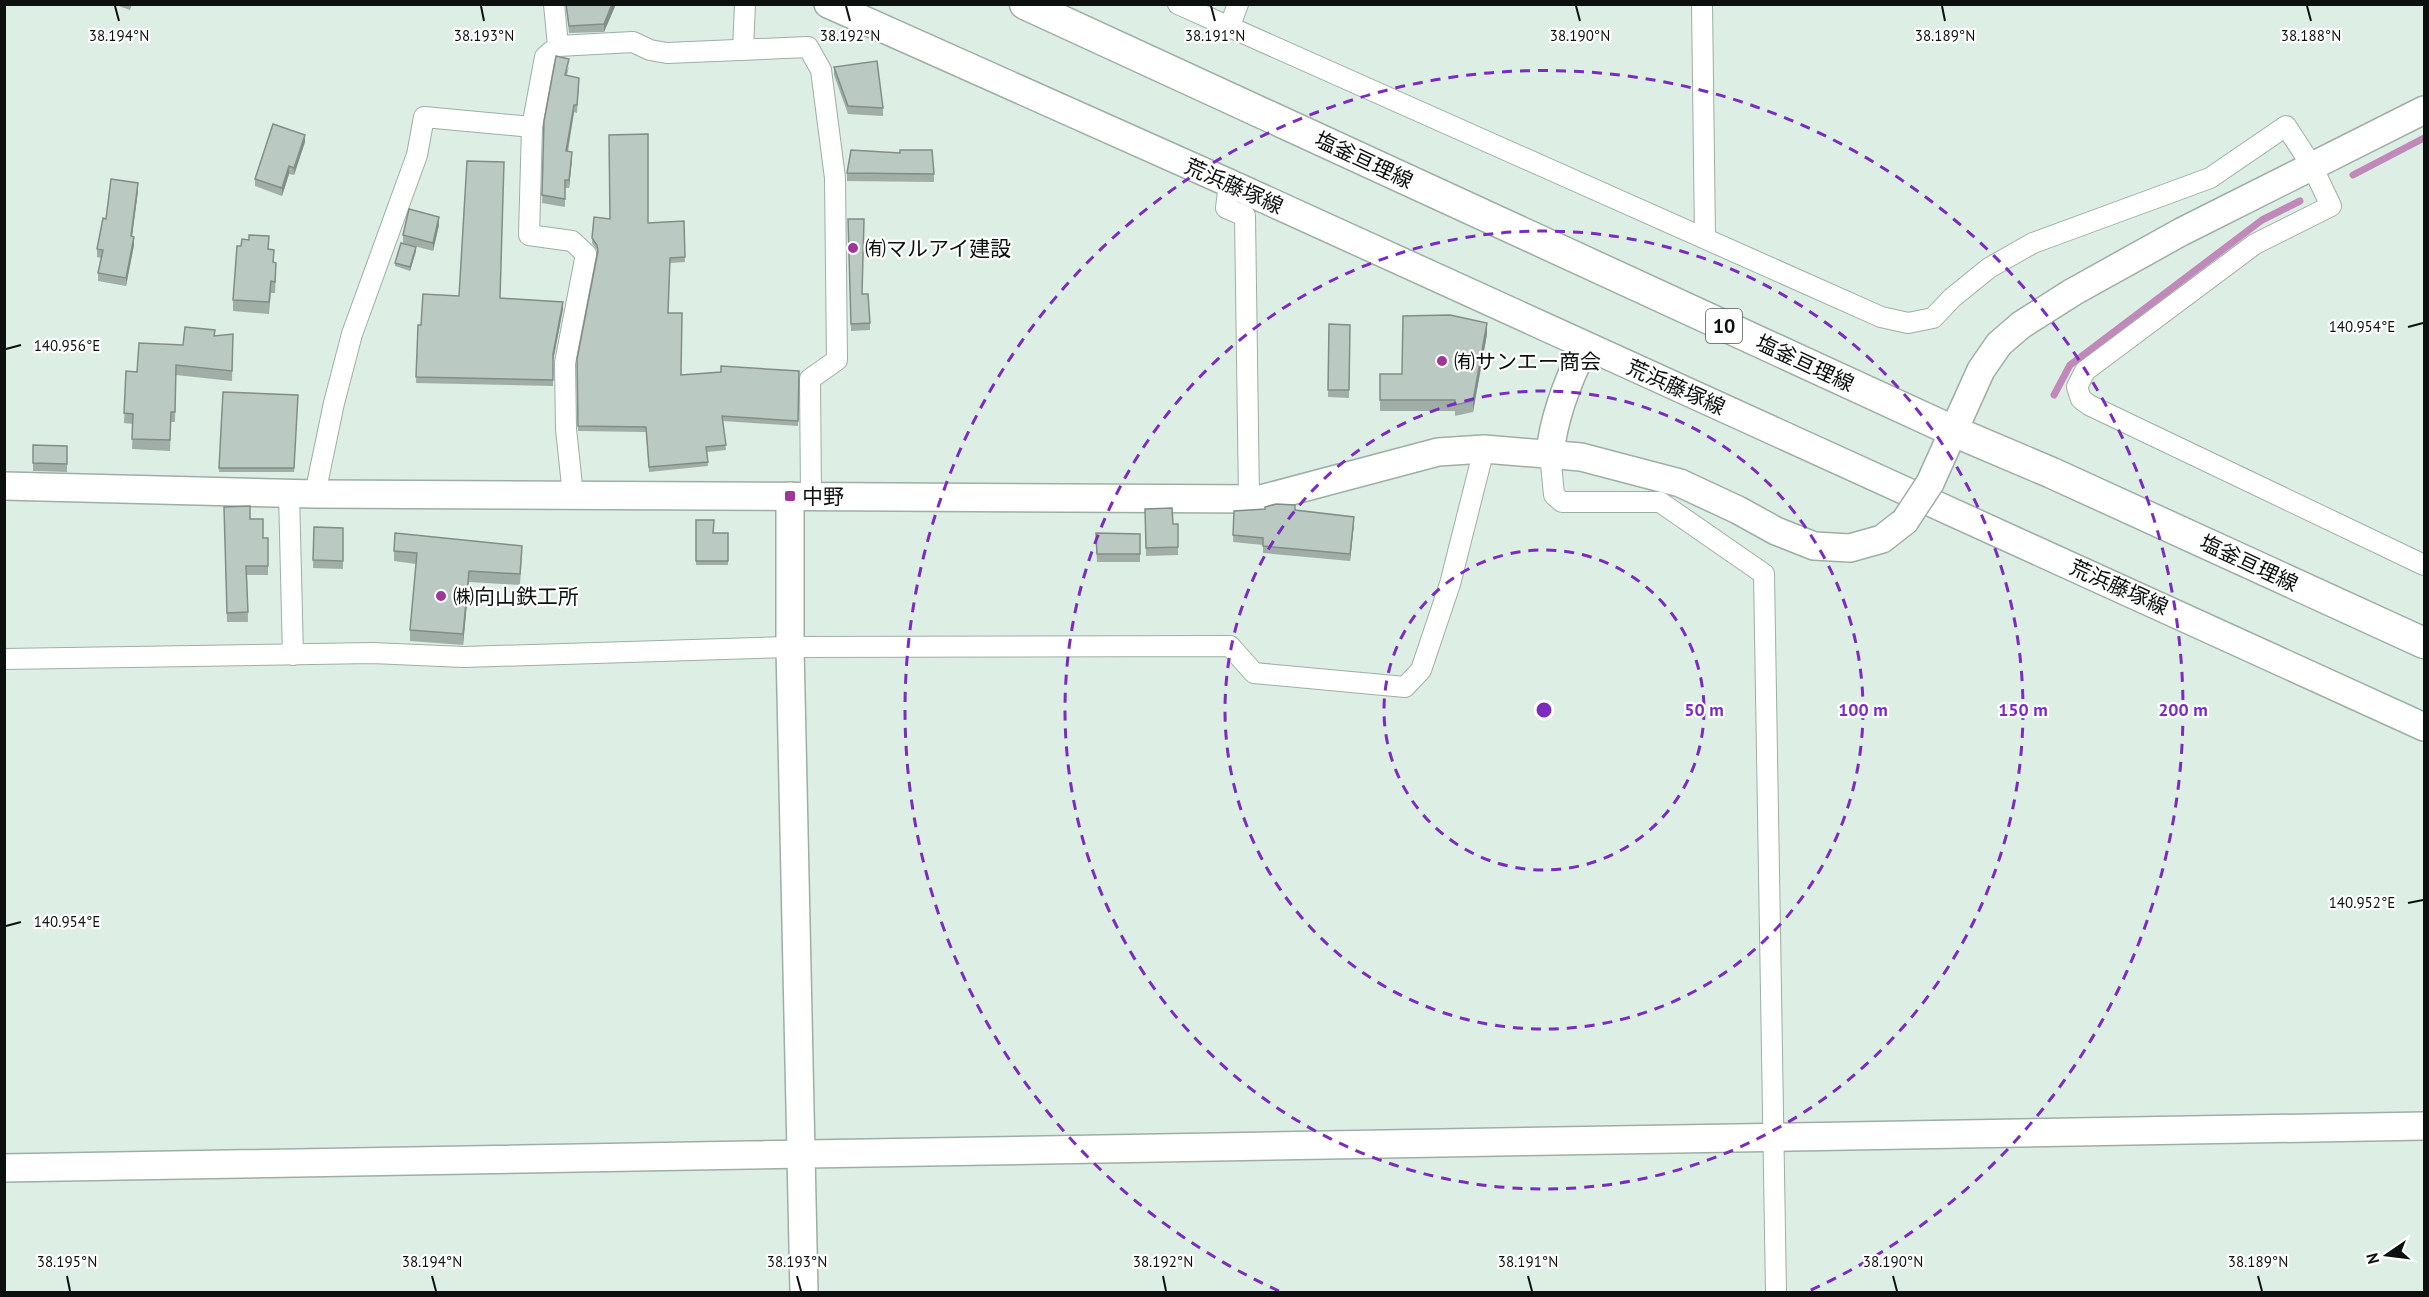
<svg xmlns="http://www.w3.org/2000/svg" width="2429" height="1297" font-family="'PT Sans','Noto Sans JP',sans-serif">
	<rect width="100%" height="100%" fill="#ddeee5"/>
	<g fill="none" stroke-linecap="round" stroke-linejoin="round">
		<g stroke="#c188ba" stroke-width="7">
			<path d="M2353,175L2424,138"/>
			<path d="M2054,395L2070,365L2262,220L2300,201"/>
		</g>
		<defs>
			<g id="street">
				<path d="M554,4L558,46"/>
				<path d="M1178,4L1881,317L1908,323L1933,318L1952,298L1989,268L2033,243L2210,178L2286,126L2312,166L2331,206L2255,244L2085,371L2077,387L2081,399L2089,405L2424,565"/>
				<path d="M1702,4L1705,238"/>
				<path d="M1229,28L1238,4"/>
				<path d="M743,50L745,4"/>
				<path d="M1229,183L1226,208L1245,216L1249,499"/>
				<path d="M1550,453L1554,495L1562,502H1660L1764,574L1776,1292"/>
				<path d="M289,493L293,655"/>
				<path d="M315,494L334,403L352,334L417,155L424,117L532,127"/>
				<path d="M573,495L566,429L565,363L586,254L572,241L529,235L532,127L545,57L558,46L633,42L650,50L667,53L808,47L821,70L835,178L837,360L810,379L811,496"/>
				<path d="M4,659L372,653L464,657L790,647L1230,646L1254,673L1405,687L1421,670L1450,584L1484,449"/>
			</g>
			<g id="secondary">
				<path d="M828,4L1229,183L2424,727"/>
				<path d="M1550,453C1554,416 1568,380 1585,346"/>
				<path d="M1930,483L1981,370L1999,344L2021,325L2073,292L2181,232L2424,110"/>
				<path d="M4,486L315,494L1261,499L1438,452L1484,449L1581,457L1680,483L1738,510L1776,531L1814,546L1850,548L1882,539L1905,521"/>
				<path d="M790,496V647L804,1292"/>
				<path d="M4,1168L2424,1126"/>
			</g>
			<path id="primary" d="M1025,4L1953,431L2052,473L2424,643"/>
		</defs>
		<use href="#street" stroke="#9eaea6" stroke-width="22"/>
		<use href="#secondary" stroke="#9eaea6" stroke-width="30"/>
		<use href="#primary" stroke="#9eaea6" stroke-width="33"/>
		<use href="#street" stroke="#fff" stroke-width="20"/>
		<use href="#secondary" stroke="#fff" stroke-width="27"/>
		<use href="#primary" stroke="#fff" stroke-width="30"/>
		<defs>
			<path id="secondary-bridge" d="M1905,521L1930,483"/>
		</defs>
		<use href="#secondary-bridge" stroke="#9eaea6" stroke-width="30" stroke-linecap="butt"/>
		<use href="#secondary-bridge" stroke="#fff" stroke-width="27"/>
	</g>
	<g fill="#a0aea7">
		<path d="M113,4H132L130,10Z"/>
		<path d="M566,4H616L604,32L569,33Z"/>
		<path d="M569,66L567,75L579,85L577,113L574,112L568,152L572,160L569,188H565V207L542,203L544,121Z"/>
		<path d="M834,67L883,108V116L848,114L834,75Z"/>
		<path d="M305,142L294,175L289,174L282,196L255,186V179Z"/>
		<path d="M900,153L934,174V182L847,181V173Z"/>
		<path d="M138,191L132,236L134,245L126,286L98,281V273L101,258L97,257V249L106,219Z"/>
		<path d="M594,217L648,223L684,221L685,262L670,263L668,313L681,375L799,371L798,426L723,421L726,450L707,452L708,466L649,472L646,432L578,431L577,359L597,253V250L592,243Z"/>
		<path d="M848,219L862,294L870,323V330L851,331Z"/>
		<path d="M439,225L433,251L403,243V235Z"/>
		<path d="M416,251L410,271L395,266V263Z"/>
		<path d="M274,263L276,274L275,293H271L269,314L233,311V300Z"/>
		<path d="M500,298L563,309L553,361V386L416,383L418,325H421Z"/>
		<path d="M1329,324L1350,325L1349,398L1328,397Z"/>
		<path d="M233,334L232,381L176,375L175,422H171L170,451L132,449L133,424L124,423L126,371L137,372L183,345L215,336Z"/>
		<path d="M1487,334L1473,412L1455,416V411H1380V374H1402Z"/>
		<path d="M223,392L298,395L294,472H219Z"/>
		<path d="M33,445L67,446V472L33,471Z"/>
		<path d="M224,507L250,519L263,538H268V575H247L248,622H227Z"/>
		<path d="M1145,509L1173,524H1178V555L1146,556Z"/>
		<path d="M1295,510L1354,524L1350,561L1263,553V545L1233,542L1234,511Z"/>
		<path d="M696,520L713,533H728V565H696Z"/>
		<path d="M314,527L343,528V569L313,568Z"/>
		<path d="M1096,533L1140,534V562H1097Z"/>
		<path d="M394,551L522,556L520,585L469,582L463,645L410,641V630L416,564L394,561Z"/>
	</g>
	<g fill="#828d88">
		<path d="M612,4H616L604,32V24Z"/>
		<path d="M574,105V112L566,159V151Z"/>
		<path d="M305,135V142L294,175V168Z"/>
		<path d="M572,152V160L569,188V180Z"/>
		<path d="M289,166V174L282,196V188Z"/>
		<path d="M138,183V191L131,244V236Z"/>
		<path d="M439,217V225L433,251V243Z"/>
		<path d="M134,237V245L126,286V278Z"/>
		<path d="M416,247V251L410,271V267Z"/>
		<path d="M563,302V309L553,361V354Z"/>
		<path d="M1487,323V334L1473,412V401Z"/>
		<path d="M1354,517V524L1350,561V554Z"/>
		<path d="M469,571V582L463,645V634Z"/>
	</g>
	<g fill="#bacac2" stroke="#828d88" stroke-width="1.5">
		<path d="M566,4H612L604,24L569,26Z"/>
		<path d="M556,56L569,59L565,75L579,78L577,105H574L566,151L572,152L569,180H565V199L542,195L544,121Z"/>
		<path d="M877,61L883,108L848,106L834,67Z"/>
		<path d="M273,124L305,135L294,168L289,166L282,188L255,179Z"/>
		<path d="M648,134V223L684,221L685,257L670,258L668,313H682L681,375L721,372V366L799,371L798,421L722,416L726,445L706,447L708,462L649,467L646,427L578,426L577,359L598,251L597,245L592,238L594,217L610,219L609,135Z"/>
		<path d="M851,150L900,153V150H932L934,174L847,173Z"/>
		<path d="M467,161L504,162L500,298L563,302L553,354V380L416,377L418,325H421L423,294L459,296Z"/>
		<path d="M111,179L138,183L131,236L134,237L126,278L98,273L103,250L97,249L103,218L106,219Z"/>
		<path d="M409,209L439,217L433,243L403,235Z"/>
		<path d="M848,219H864L862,294H868L870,323L851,324Z"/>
		<path d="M249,235L269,236L268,249L274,250L273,262L276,263L275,282L271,281L269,302L233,300L237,246H241L242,239L249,240Z"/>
		<path d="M401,243L416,247L410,267L395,263Z"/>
		<path d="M1450,315L1487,323L1473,401L1455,405V400H1380V374H1402L1403,316Z"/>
		<path d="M1329,324L1350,325L1349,390H1328Z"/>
		<path d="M185,327L215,330L214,336L233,334L232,371L176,365L175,412H171L170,440L132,439L133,414L124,413L126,371L137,372L139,343L183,345Z"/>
		<path d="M223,392L298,395L294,468H219Z"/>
		<path d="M33,445L67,446V464L33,463Z"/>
		<path d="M1276,504L1295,505V510L1354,517L1350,554L1263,546V538L1233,535L1234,511L1265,509V507Z"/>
		<path d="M250,506V519H263V538H268V566H246L248,612L227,613L224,507Z"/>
		<path d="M1172,508L1173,524H1178V547L1146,548L1145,509Z"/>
		<path d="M696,520H714L713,533H728V561H696Z"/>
		<path d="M314,527L343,528V561L313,560Z"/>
		<path d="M395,533L522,546L520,574L469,571L463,634L410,630L417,553L394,551Z"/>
		<path d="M1096,533L1140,534V554H1097Z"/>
	</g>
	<path fill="none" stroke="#0c110f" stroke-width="2" d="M115,6L119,21M481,6L484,21M846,6L850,21M1211,6L1215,21M1576,6L1580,21M1942,6L1945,21M2307,6L2311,21M2408,327L2423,323M6,349L21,345M2408,903L2423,900M6,926L21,922M67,1276L70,1291M432,1276L436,1291M797,1276L801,1291M1163,1276L1166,1291M1528,1276L1532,1291M1893,1276L1897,1291M2258,1276L2262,1291"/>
	<g fill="none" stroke="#7b2cbf" stroke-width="3" stroke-dasharray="10 8">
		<circle cx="1544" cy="710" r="160"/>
		<circle cx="1544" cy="710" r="319"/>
		<circle cx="1544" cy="710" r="479"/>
		<path d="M1279 1291A639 639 0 1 1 1809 1291"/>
	</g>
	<g fill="#a03697" stroke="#fff" stroke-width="2">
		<circle cx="853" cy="248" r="6"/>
		<circle cx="1442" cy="361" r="6"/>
		<rect x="784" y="490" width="12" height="12" rx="3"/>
		<circle cx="441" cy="596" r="6"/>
	</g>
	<g text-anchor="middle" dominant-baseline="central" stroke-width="4.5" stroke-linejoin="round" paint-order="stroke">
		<rect fill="#fff" stroke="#555857" stroke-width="1.5" x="1706" y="309" width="36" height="34" rx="4.5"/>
		<g font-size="20" font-weight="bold" fill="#0c110f">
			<text x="1724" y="326">10</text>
		</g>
		<g font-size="21" fill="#0c110f" stroke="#fff">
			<text transform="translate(1364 160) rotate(25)">塩釜亘理線</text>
			<text transform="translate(1234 186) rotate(24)">荒浜藤塚線</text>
			<text transform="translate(1805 363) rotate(25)">塩釜亘理線</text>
			<text transform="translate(1676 387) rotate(24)">荒浜藤塚線</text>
			<text transform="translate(2249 563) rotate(25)">塩釜亘理線</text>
			<text transform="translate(2119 587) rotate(24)">荒浜藤塚線</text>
		</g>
		<g font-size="21" fill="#0c110f" stroke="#fff" text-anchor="start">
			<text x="865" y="248">㈲マルアイ建設</text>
			<text x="1454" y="361">㈲サンエー商会</text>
			<text x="802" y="496">中野</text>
			<text x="453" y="596">㈱向山鉄工所</text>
		</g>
	</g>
	<g font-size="15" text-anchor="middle" fill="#0c110f" stroke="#fff" stroke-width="4.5" stroke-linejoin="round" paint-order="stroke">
		<text x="1215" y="41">38.191°N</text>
		<text x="119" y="41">38.194°N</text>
		<text x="484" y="41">38.193°N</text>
		<text x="850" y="41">38.192°N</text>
		<text x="1580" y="41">38.190°N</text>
		<text x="1945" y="41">38.189°N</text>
		<text x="2311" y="41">38.188°N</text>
		<text x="2362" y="332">140.954°E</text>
		<text x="67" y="351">140.956°E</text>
		<text x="2362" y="908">140.952°E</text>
		<text x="67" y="927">140.954°E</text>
		<text x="67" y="1267">38.195°N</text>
		<text x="432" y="1267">38.194°N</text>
		<text x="797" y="1267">38.193°N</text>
		<text x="1163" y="1267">38.192°N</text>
		<text x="1528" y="1267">38.191°N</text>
		<text x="1893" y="1267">38.190°N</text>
		<text x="2258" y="1267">38.189°N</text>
	</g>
	<circle cx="1544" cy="710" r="9" fill="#7b2cbf" stroke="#fff" stroke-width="3"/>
	<g font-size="18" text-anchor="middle" font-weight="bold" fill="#7b2cbf" stroke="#fff" stroke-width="4.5" stroke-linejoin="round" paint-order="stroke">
		<text x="1704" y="716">50 m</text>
		<text x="1863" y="716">100 m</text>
		<text x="2023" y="716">150 m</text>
		<text x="2183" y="716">200 m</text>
	</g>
	<rect width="2429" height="1297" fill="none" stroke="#0c110f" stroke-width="12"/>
	<g transform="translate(2387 1255) rotate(256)" stroke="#ffffff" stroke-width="4.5" paint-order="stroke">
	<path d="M0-4.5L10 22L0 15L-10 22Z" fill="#0c110f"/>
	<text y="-9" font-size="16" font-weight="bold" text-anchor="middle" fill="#0c110f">N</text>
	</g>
</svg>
